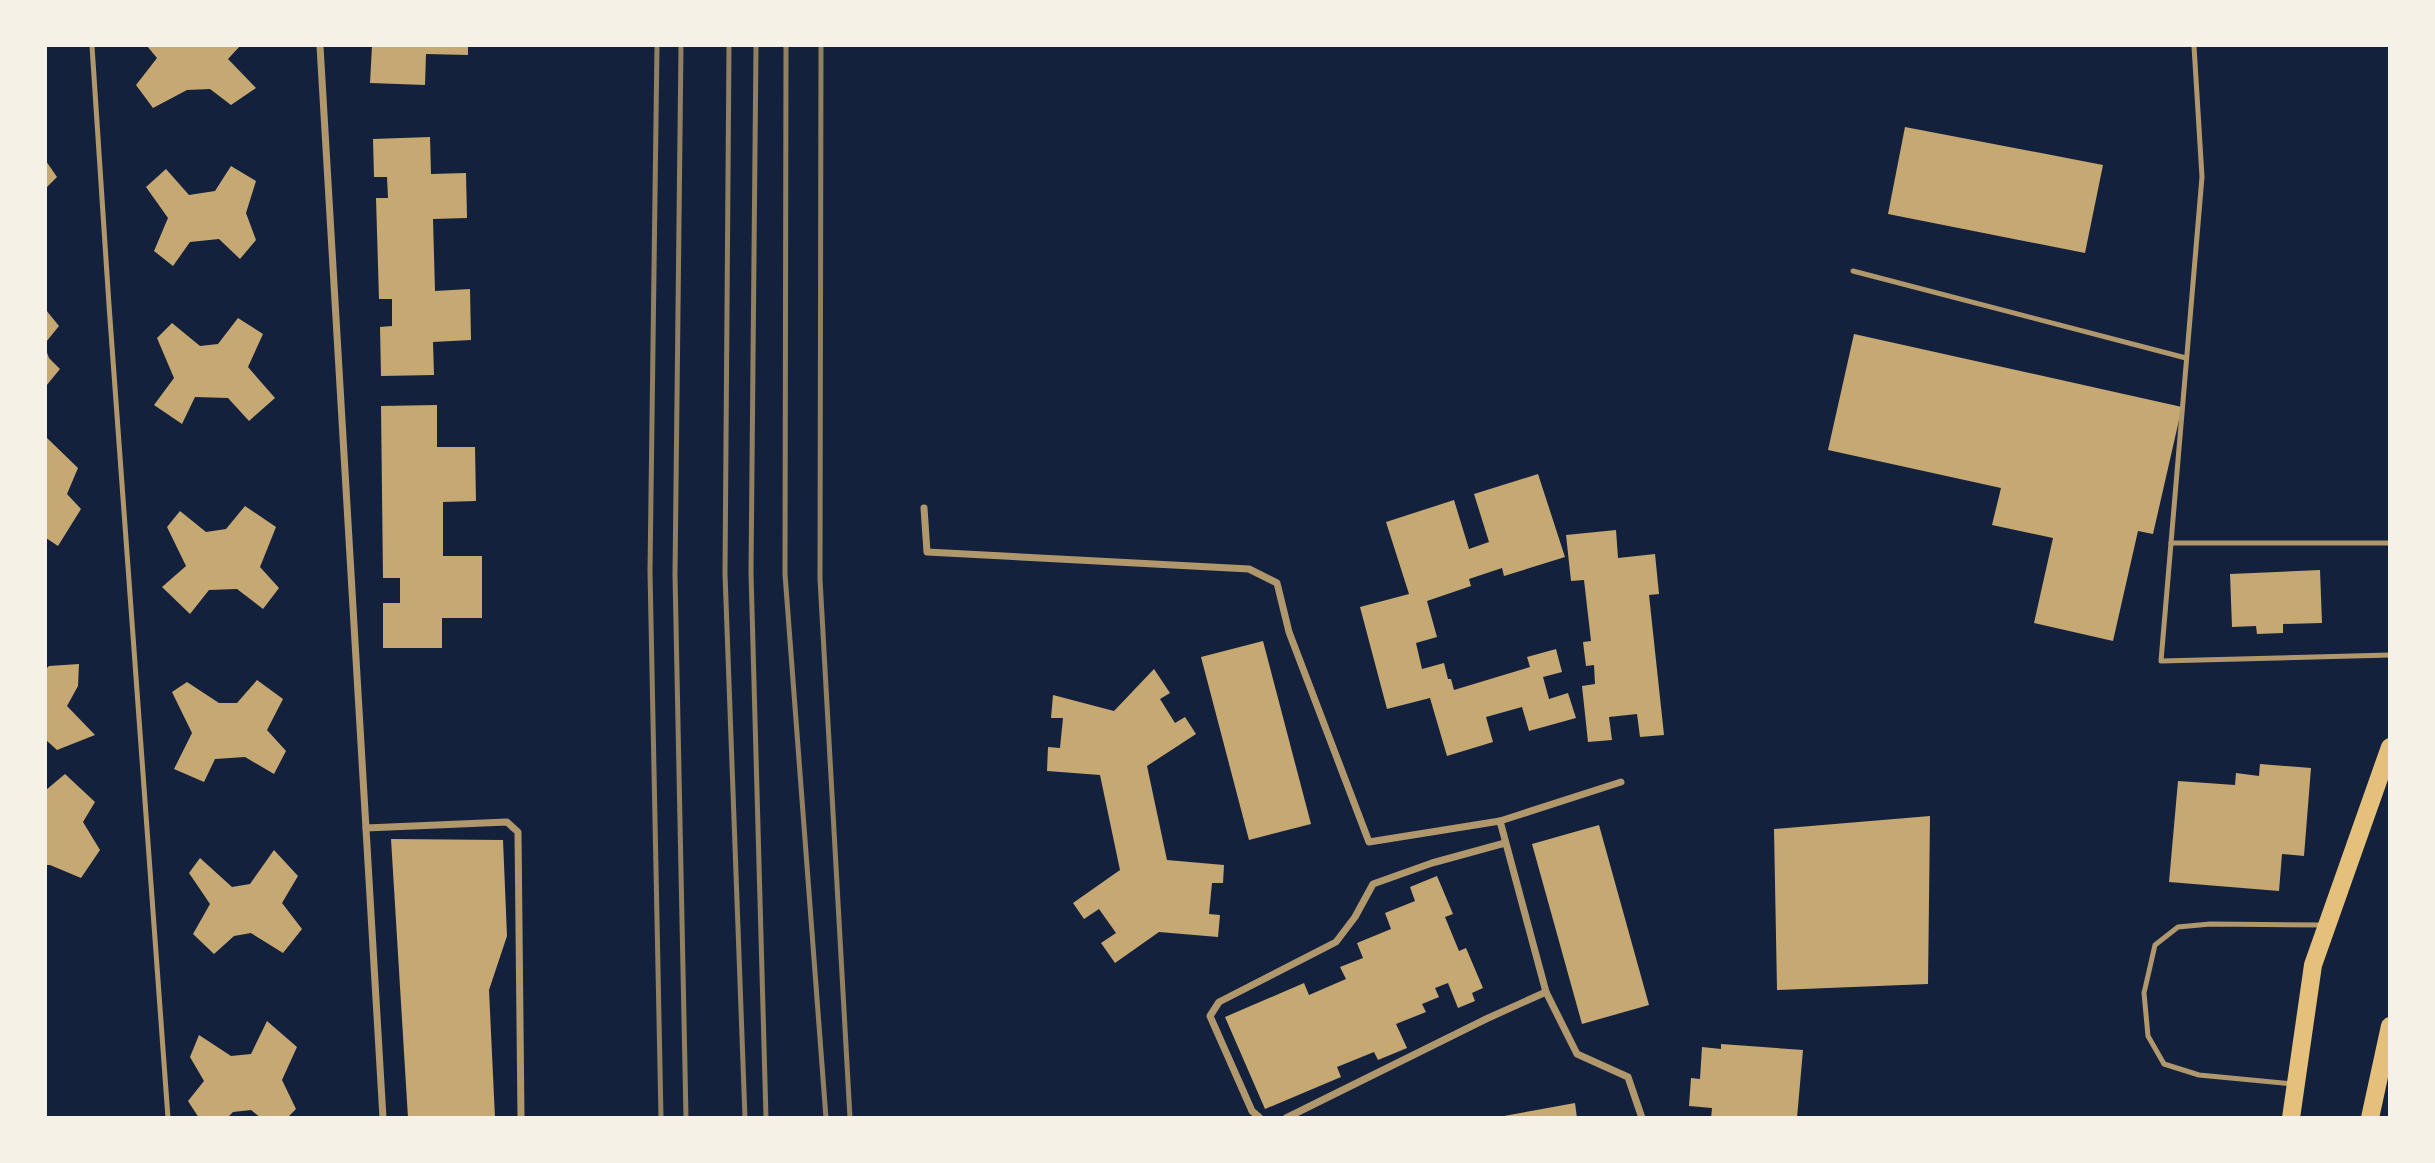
<svg xmlns="http://www.w3.org/2000/svg" width="2435" height="1163" font-family="'Nunito Sans',sans-serif">
	<rect width="100%" height="100%" fill="#14213d"/>
	<g fill="#c6a872">
		<path d="M147,46H240L228,59L256,88L231,105L210,89L187,90L153,108L136,85L157,58Z"/>
		<path d="M372,46H468V55L426,54L425,85L370,83Z"/>
		<path d="M1905,127L2103,165L2085,253L1888,214Z"/>
		<path d="M430,137L431,174L466,173L467,218L433,219L435,291L470,289L471,340L433,342L434,375L381,376L380,327L392,326V299H379L376,198H388L387,177H374L373,139Z"/>
		<path d="M46,161L57,177L46,188Z"/>
		<path d="M231,166L256,181L246,213L256,240L240,259L219,239L190,242L173,266L154,251L168,218L146,187L166,169L189,195L215,191Z"/>
		<path d="M46,310L59,326L46,342Z"/>
		<path d="M238,318L263,334L248,367L275,398L249,421L228,398L195,397L182,424L154,405L174,378L157,338L172,323L200,346L218,344Z"/>
		<path d="M1854,334L2182,407L2153,534L2138,531L2113,641L2034,623L2053,538L1992,525L2001,488L1828,450Z"/>
		<path d="M46,350L49,358L60,369L46,386Z"/>
		<path d="M437,405V447H475L476,501L443,502V556H482V618H442V648H383V603H400V578H383L381,406Z"/>
		<path d="M46,437L78,468L67,494L81,509L58,546L46,538Z"/>
		<path d="M1538,474L1565,557L1504,576L1502,568L1469,579L1471,586L1427,601L1437,637L1416,643L1422,669L1444,663L1448,679H1451L1454,690L1530,667L1527,657L1556,649L1562,672L1543,677L1549,699L1568,693L1576,718L1529,731L1522,707L1486,717L1493,742L1447,756L1430,698L1387,709L1360,607L1409,594L1386,522L1454,500L1469,549L1489,542L1474,494Z"/>
		<path d="M245,506L276,527L260,567L279,588L263,609L237,589L209,590L190,614L162,587L186,566L167,527L180,511L206,532L226,529Z"/>
		<path d="M1616,530L1618,558L1655,554L1659,594L1649,595L1664,735L1640,737L1637,714L1609,717L1612,740L1588,742L1582,686L1595,684L1594,665L1586,666L1583,642L1591,641L1584,580L1571,581L1566,535Z"/>
		<path d="M2320,570L2322,623L2283,624V633L2257,634L2256,626L2232,627L2230,574Z"/>
		<path d="M1263,641L1311,824L1249,840L1201,657Z"/>
		<path d="M79,664L78,686L67,706L95,735L57,750L46,740V669L49,666Z"/>
		<path d="M1154,669L1170,693L1160,699L1175,723L1185,717L1196,734L1147,766L1167,860L1224,865L1223,883H1212L1209,914L1220,915L1218,937L1159,932L1115,963L1101,943L1116,933L1099,909L1084,919L1073,903L1120,870L1100,775L1047,771L1048,747L1060,748L1063,718H1051L1053,695L1114,711Z"/>
		<path d="M257,680L283,699L267,730L286,751L274,774L245,757L215,759L204,782L174,769L192,733L172,692L187,682L219,703H237Z"/>
		<path d="M2260,764L2311,768L2304,856L2282,854L2279,891L2169,882L2178,781L2235,785L2236,773L2259,776Z"/>
		<path d="M65,774L95,802L83,822L100,850L81,878L50,865H46V790Z"/>
		<path d="M1930,816L1928,984L1777,990L1774,829Z"/>
		<path d="M1599,825L1649,1005L1582,1024L1532,844Z"/>
		<path d="M391,839L503,840L507,936L489,990L495,1118H408Z"/>
		<path d="M274,850L298,876L282,903L302,929L283,953L251,933L234,936L214,954L193,934L210,904L189,873L200,858L232,887L250,884Z"/>
		<path d="M1437,876L1453,914L1445,917L1459,951L1466,948L1483,988L1472,993L1475,1001L1458,1008L1448,983L1435,988L1439,997L1422,1004L1426,1012L1396,1024L1407,1048L1378,1060L1374,1052L1337,1067L1341,1077L1265,1109L1225,1017L1304,983L1309,995L1346,979L1340,967L1363,958L1357,943L1391,929L1385,913L1415,901L1410,887Z"/>
		<path d="M267,1021L297,1047L282,1080L296,1109L287,1118H261L251,1110L233,1112L227,1118H199L188,1101L204,1081L190,1057L199,1035L231,1056L251,1054Z"/>
		<path d="M1721,1044L1803,1050L1797,1118H1711L1712,1108L1689,1106L1691,1078L1700,1079L1702,1047L1721,1049Z"/>
		<path d="M1575,1103L1577,1118H1504V1116Z"/>
	</g>
	<g fill="none" stroke-linecap="round" stroke-linejoin="round">
		<g stroke="#b1986c" stroke-width="5">
			<path d="M92,46L109,305L168,1118"/>
			<path d="M2194,46L2202,177L2161,661L2390,655"/>
			<path d="M1853,271L2186,358"/>
			<path d="M2171,543H2390"/>
			<path d="M2293,1084L2199,1075L2164,1064L2148,1036L2144,993L2155,945L2178,927L2210,924L2325,925"/>
		</g>
		<g stroke="#b1986c" stroke-width="7">
			<path d="M320,46L383,1118"/>
			<path d="M924,508L927,552L1249,569L1277,583L1289,632L1369,842L1500,821"/>
			<path d="M1621,782L1500,821L1546,992L1577,1054L1628,1077L1642,1118"/>
			<path d="M366,828L507,822L518,832L521,1118"/>
			<path d="M1260,1118L1252,1111L1210,1016L1219,1002L1336,942L1355,917L1373,884L1432,863L1505,843"/>
			<path d="M1286,1118L1486,1019L1546,992"/>
		</g>
		<g stroke="#e5c07b" stroke-width="18">
			<path d="M2291,1118L2313,965L2390,747"/>
			<path d="M2370,1118L2390,1026"/>
		</g>
		<g stroke="#918062" stroke-width="5">
			<path d="M657,46L650,571L661,1118"/>
			<path d="M681,46L675,575L686,1118"/>
			<path d="M729,46L725,574L745,1118"/>
			<path d="M756,46L751,573L766,1118"/>
			<path d="M786,46L785,574L826,1118"/>
			<path d="M821,46L820,579L850,1118"/>
		</g>
	</g>
	<rect width="2435" height="1163" fill="none" stroke="#f6f1e7" stroke-width="94"/>
</svg>
